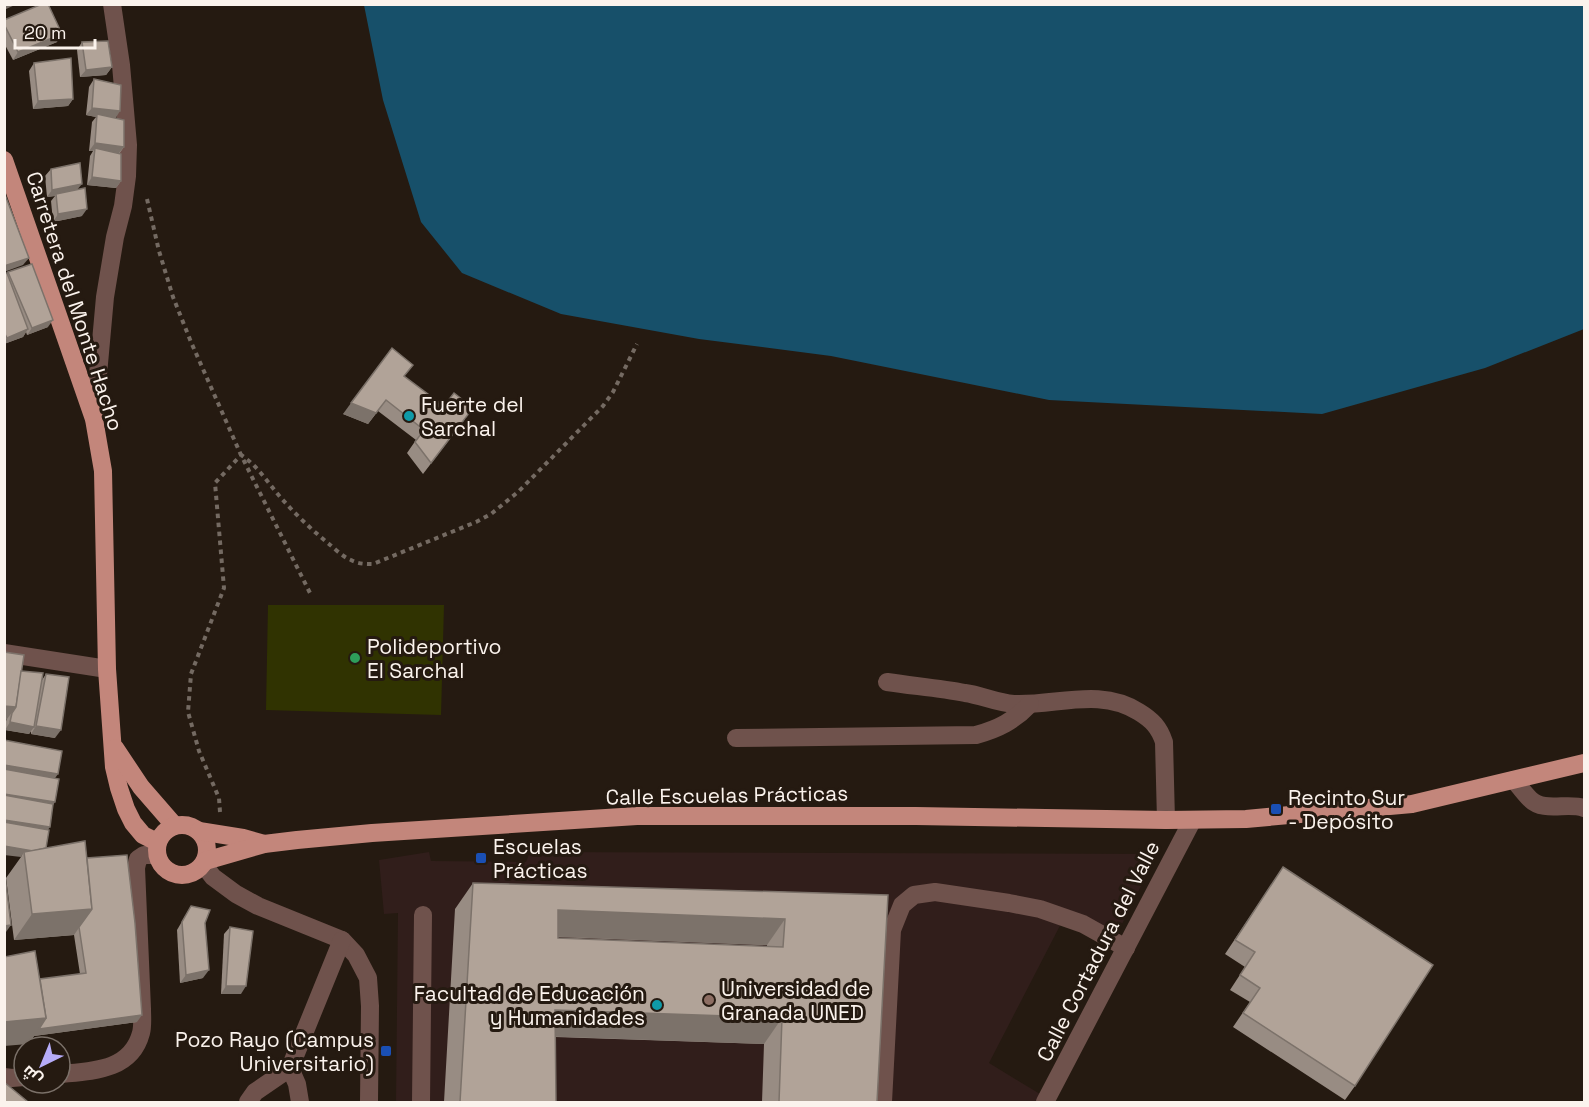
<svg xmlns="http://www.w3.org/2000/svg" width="1589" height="1107" font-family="'Space Grotesk',Cairo,sans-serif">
	<rect width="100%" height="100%" fill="#251a11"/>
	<path fill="#311e1b" d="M429,852L431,861L526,862L530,852L1157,854L1116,936L1067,912L989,1063L1040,1094L1036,1102H396L398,913L384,914L379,860Z"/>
	<path fill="#303301" d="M268,605H444L441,715L266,710Z"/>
	<path fill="#17506a" d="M364,5H1584V329L1485,368L1322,414L1049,400L831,356L699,339L561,314L462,273L421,222L383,100Z"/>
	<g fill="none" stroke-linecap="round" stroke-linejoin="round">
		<g stroke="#746a62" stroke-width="4" stroke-dasharray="4.5 4.5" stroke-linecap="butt">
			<path d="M147,199L159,251L173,297L191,342L241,455L311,595"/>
			<path d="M220,812L219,798L199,751L188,712L191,674L224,588L215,483L241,455C258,466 268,483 282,499C296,515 312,530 329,544C335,549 343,557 351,560C358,564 365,564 373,564L476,522L491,514L518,492L603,406L613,392L637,344"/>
		</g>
		<g stroke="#6f524c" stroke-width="18">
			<path d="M94,419L105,297L115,237L123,206L127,176L128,145L121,65L112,4"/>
			<path d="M4,653L107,669"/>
			<path d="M887,682C913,686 939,688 965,693C981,695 997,703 1014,704C1056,706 1100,687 1139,712C1152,720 1159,727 1164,742L1166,820"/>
			<path d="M736,738L976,735C998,729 1014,721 1030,704"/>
			<path d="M1514,780C1519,786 1524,793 1530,799C1544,813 1567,802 1584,808"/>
			<path d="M203,864L213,877L236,894L258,906L342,940L356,955L368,978L370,1006L369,1102"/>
			<path d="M290,1068L297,1084L300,1102"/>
			<path d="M60,1074C92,1071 131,1071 141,1033C143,1026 142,1016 142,1009L136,868L138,859L144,855H156"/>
			<path d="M4,1077L12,1078L24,1077"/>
			<path d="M248,1102L255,1092L290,1068L342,940"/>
			<path d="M421,1102L423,915"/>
			<path d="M883,1102L892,930L902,905L914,895L935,892L1009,903L1040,909L1083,924L1126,948"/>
			<path d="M1045,1102L1192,821"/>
		</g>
		<g stroke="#c3867b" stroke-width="18">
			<path d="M4,160L94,419L103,471L107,669L114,767L119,788L126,809L133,823L143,835L157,842"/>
			<path d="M115,748L141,787L174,825"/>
			<circle cx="182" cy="850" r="25"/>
			<path d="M199,831L243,838L264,844"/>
			<path d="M205,861L264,844L297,840L372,833L637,816H916L1166,820L1246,819L1412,804L1584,763"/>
		</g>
	</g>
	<g fill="#988c83" fill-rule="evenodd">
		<path d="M4,20L57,42L13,60L4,43Z"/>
		<path d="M82,42L112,67L106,75L80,77L77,50Z"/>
		<path d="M34,63L73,99L68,106L33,109L29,71Z"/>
		<path d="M94,79L116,118L124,147L119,154L121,181L116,188L87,185L90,156L93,151H89L92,122L96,117L86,115L89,87Z"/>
		<path d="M51,169L78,190L82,216L53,222L51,201L55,196L47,197L45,176Z"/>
		<path d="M8,272L48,327L27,335L26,332L23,337L4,344V274L7,273Z"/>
		<path d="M405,377L444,406L465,419L423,474L407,453L416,440L378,411L368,424L343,414Z"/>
		<path d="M21,671L42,680L46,674L55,738L31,734V731L29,734L5,730L6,721Z"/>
		<path d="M55,778L53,805L48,829L46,848L87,858L137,1022L34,1036L28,1044L40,979L80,974L74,935L14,940L6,878L21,857Z"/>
		<path d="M1283,867L1355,1086L1345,1100L1233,1027L1250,1002L1230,990L1245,967L1225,954Z"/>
		<path d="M473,883L888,895L877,1102H762L764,1044L555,1037L556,1102H444L455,909ZM558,937L767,945V947L558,938Z"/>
		<path d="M191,906L203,978L180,983L177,930Z"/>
		<path d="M230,927L241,994H221L224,934Z"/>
	</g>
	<g fill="#7c726a">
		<path d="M4,4H17L4,10Z"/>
		<path d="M62,34L57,42L13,60L18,52Z"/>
		<path d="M112,67L106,75L80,77L86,70Z"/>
		<path d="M73,99L68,106L33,109L38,101Z"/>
		<path d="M92,108L120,111L115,119L97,114L96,117L86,115Z"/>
		<path d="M95,143L124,147L118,154L95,148L93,151H89Z"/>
		<path d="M92,177L121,181L116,188L87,185Z"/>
		<path d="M82,184L76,191L56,194L55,196L47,197L52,190Z"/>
		<path d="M87,209L82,216L53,222L58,214Z"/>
		<path d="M29,258L23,265L4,272V266Z"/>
		<path d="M53,320L48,327L27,335L32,328Z"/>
		<path d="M28,329L23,337L4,344V341L7,338Z"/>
		<path d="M386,400L368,424L343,414L351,403Z"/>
		<path d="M4,706L16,707L4,723Z"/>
		<path d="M10,722L34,727L29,734L5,730Z"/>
		<path d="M36,726L61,730L55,738L31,734Z"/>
		<path d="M4,765L58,774L53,781L4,773Z"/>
		<path d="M4,794L55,802L50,810L4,802Z"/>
		<path d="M4,820L50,827L44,835L4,828Z"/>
		<path d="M4,846L45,853L24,852L21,857L4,855Z"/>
		<path d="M92,909L74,935L14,940L32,914Z"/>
		<path d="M558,910L785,919L767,945L540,936Z"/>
		<path d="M11,925L6,932L4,933V926Z"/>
		<path d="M209,970L203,978L180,983L186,975Z"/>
		<path d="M226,986H246L241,994H221Z"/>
		<path d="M555,1010L782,1018L764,1044L537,1036Z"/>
		<path d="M142,1015L137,1022L34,1036L28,1044L4,1046V1022L46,1018Z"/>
	</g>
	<g fill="#b1a398" stroke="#7c726a" stroke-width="1.5" fill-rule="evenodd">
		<path d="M42,4H48L62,34L18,52L4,24V20Z"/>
		<path d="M108,41L112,67L86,70L82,42Z"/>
		<path d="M71,58L73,99L38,101L34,63Z"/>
		<path d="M94,79L121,85L120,111L92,108Z"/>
		<path d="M97,114L124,120V147L95,143Z"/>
		<path d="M95,148L121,154V181L92,177Z"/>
		<path d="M80,163L82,184L52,190L51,169Z"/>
		<path d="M85,188L87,209L58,214L56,194Z"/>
		<path d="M4,192L29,258L4,266Z"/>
		<path d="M32,264L53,320L32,328L8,272Z"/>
		<path d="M7,273L28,329L7,338L4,332V274Z"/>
		<path d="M392,348L413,365L404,376L444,406L454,393L473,408L431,463L415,442L424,430L386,400L376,413L351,403Z"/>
		<path d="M4,652L24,655L16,707L4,706Z"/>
		<path d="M21,671L43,673L34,727L10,722L12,713L16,707Z"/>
		<path d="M46,674L69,677L61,730L36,726Z"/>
		<path d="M4,740L62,751L58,774L4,765Z"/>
		<path d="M4,769L59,779L55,802L4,794Z"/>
		<path d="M4,795L53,804L50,827L4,820Z"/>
		<path d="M4,822L49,830L46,848L33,851L4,846Z"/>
		<path d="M85,841L92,909L32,914L24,852Z"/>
		<path d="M127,855L135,923L142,1015L39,1029L46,1018L40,979L86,973L79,927L92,909L87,858Z"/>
		<path d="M1283,867L1433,965L1355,1086L1243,1013L1260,988L1240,975L1255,952L1235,940Z"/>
		<path d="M5,876L11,925L4,926V877Z"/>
		<path d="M473,883L888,895L877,1102H779L782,1018L555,1010L556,1102H460ZM558,910L785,919L783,947L558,938Z"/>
		<path d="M191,906L210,910L205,923L209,970L186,975L182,922Z"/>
		<path d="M230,927L253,931L246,986H226Z"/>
		<path d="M35,951L46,1018L4,1022V957Z"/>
		<path d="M4,1082L28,1102H4Z"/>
	</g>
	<g fill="#0f9aa8" stroke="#251a11" stroke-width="2">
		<circle cx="409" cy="416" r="6"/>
		<circle cx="657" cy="1005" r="6"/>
	</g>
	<circle fill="#2e9e5b" stroke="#251a11" stroke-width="2" cx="355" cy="658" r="6"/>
	<g fill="#1a4fb4" stroke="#251a11" stroke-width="2">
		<rect x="1270" y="803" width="12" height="12" rx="3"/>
		<rect x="475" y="852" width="12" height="12" rx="3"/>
		<rect x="380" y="1045" width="12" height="12" rx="3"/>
	</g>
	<circle fill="#8d6e63" stroke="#251a11" stroke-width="2" cx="709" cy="1000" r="6"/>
	<g text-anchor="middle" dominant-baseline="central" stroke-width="6" stroke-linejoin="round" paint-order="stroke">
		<g font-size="21" fill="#fbf3ed" stroke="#251a11">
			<text transform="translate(75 301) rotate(72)">Carretera del Monte Hacho</text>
			<text transform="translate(727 795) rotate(-1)">Calle Escuelas Prácticas</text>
			<text transform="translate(1098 951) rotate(-63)">Calle Cortadura del Valle</text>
		</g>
		<g font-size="21" fill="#fbf3ed" stroke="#251a11" text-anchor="start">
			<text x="421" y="404">Fuerte del<tspan x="421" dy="24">Sarchal</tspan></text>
			<text x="367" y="646">Polideportivo<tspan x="367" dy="24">El Sarchal</tspan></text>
			<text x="1288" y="797">Recinto Sur<tspan x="1288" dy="24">- Depósito</tspan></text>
			<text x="493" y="846">Escuelas<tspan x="493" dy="24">Prácticas</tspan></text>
			<text x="721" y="988">Universidad de<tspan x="721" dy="24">Granada UNED</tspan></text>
			<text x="645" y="993" text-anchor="end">Facultad de Educación<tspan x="645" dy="24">y Humanidades</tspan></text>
			<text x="374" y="1039" text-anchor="end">Pozo Rayo (Campus<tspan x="374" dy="24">Universitario)</tspan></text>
		</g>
	</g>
	<rect width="1589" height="1107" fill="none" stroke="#fbf3ed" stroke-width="12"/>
	<g transform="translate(42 1065) rotate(223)"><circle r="28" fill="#251a11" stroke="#7b7169" stroke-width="1.5"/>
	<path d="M0-4.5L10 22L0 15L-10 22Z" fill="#b6acf8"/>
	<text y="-9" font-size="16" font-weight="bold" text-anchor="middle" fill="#fbf3ed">ش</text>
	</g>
	<path d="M15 39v9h80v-9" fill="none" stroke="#fbf3ed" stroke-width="3"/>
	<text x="24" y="39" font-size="18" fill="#fbf3ed" stroke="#251a11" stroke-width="4.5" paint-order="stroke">20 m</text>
</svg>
